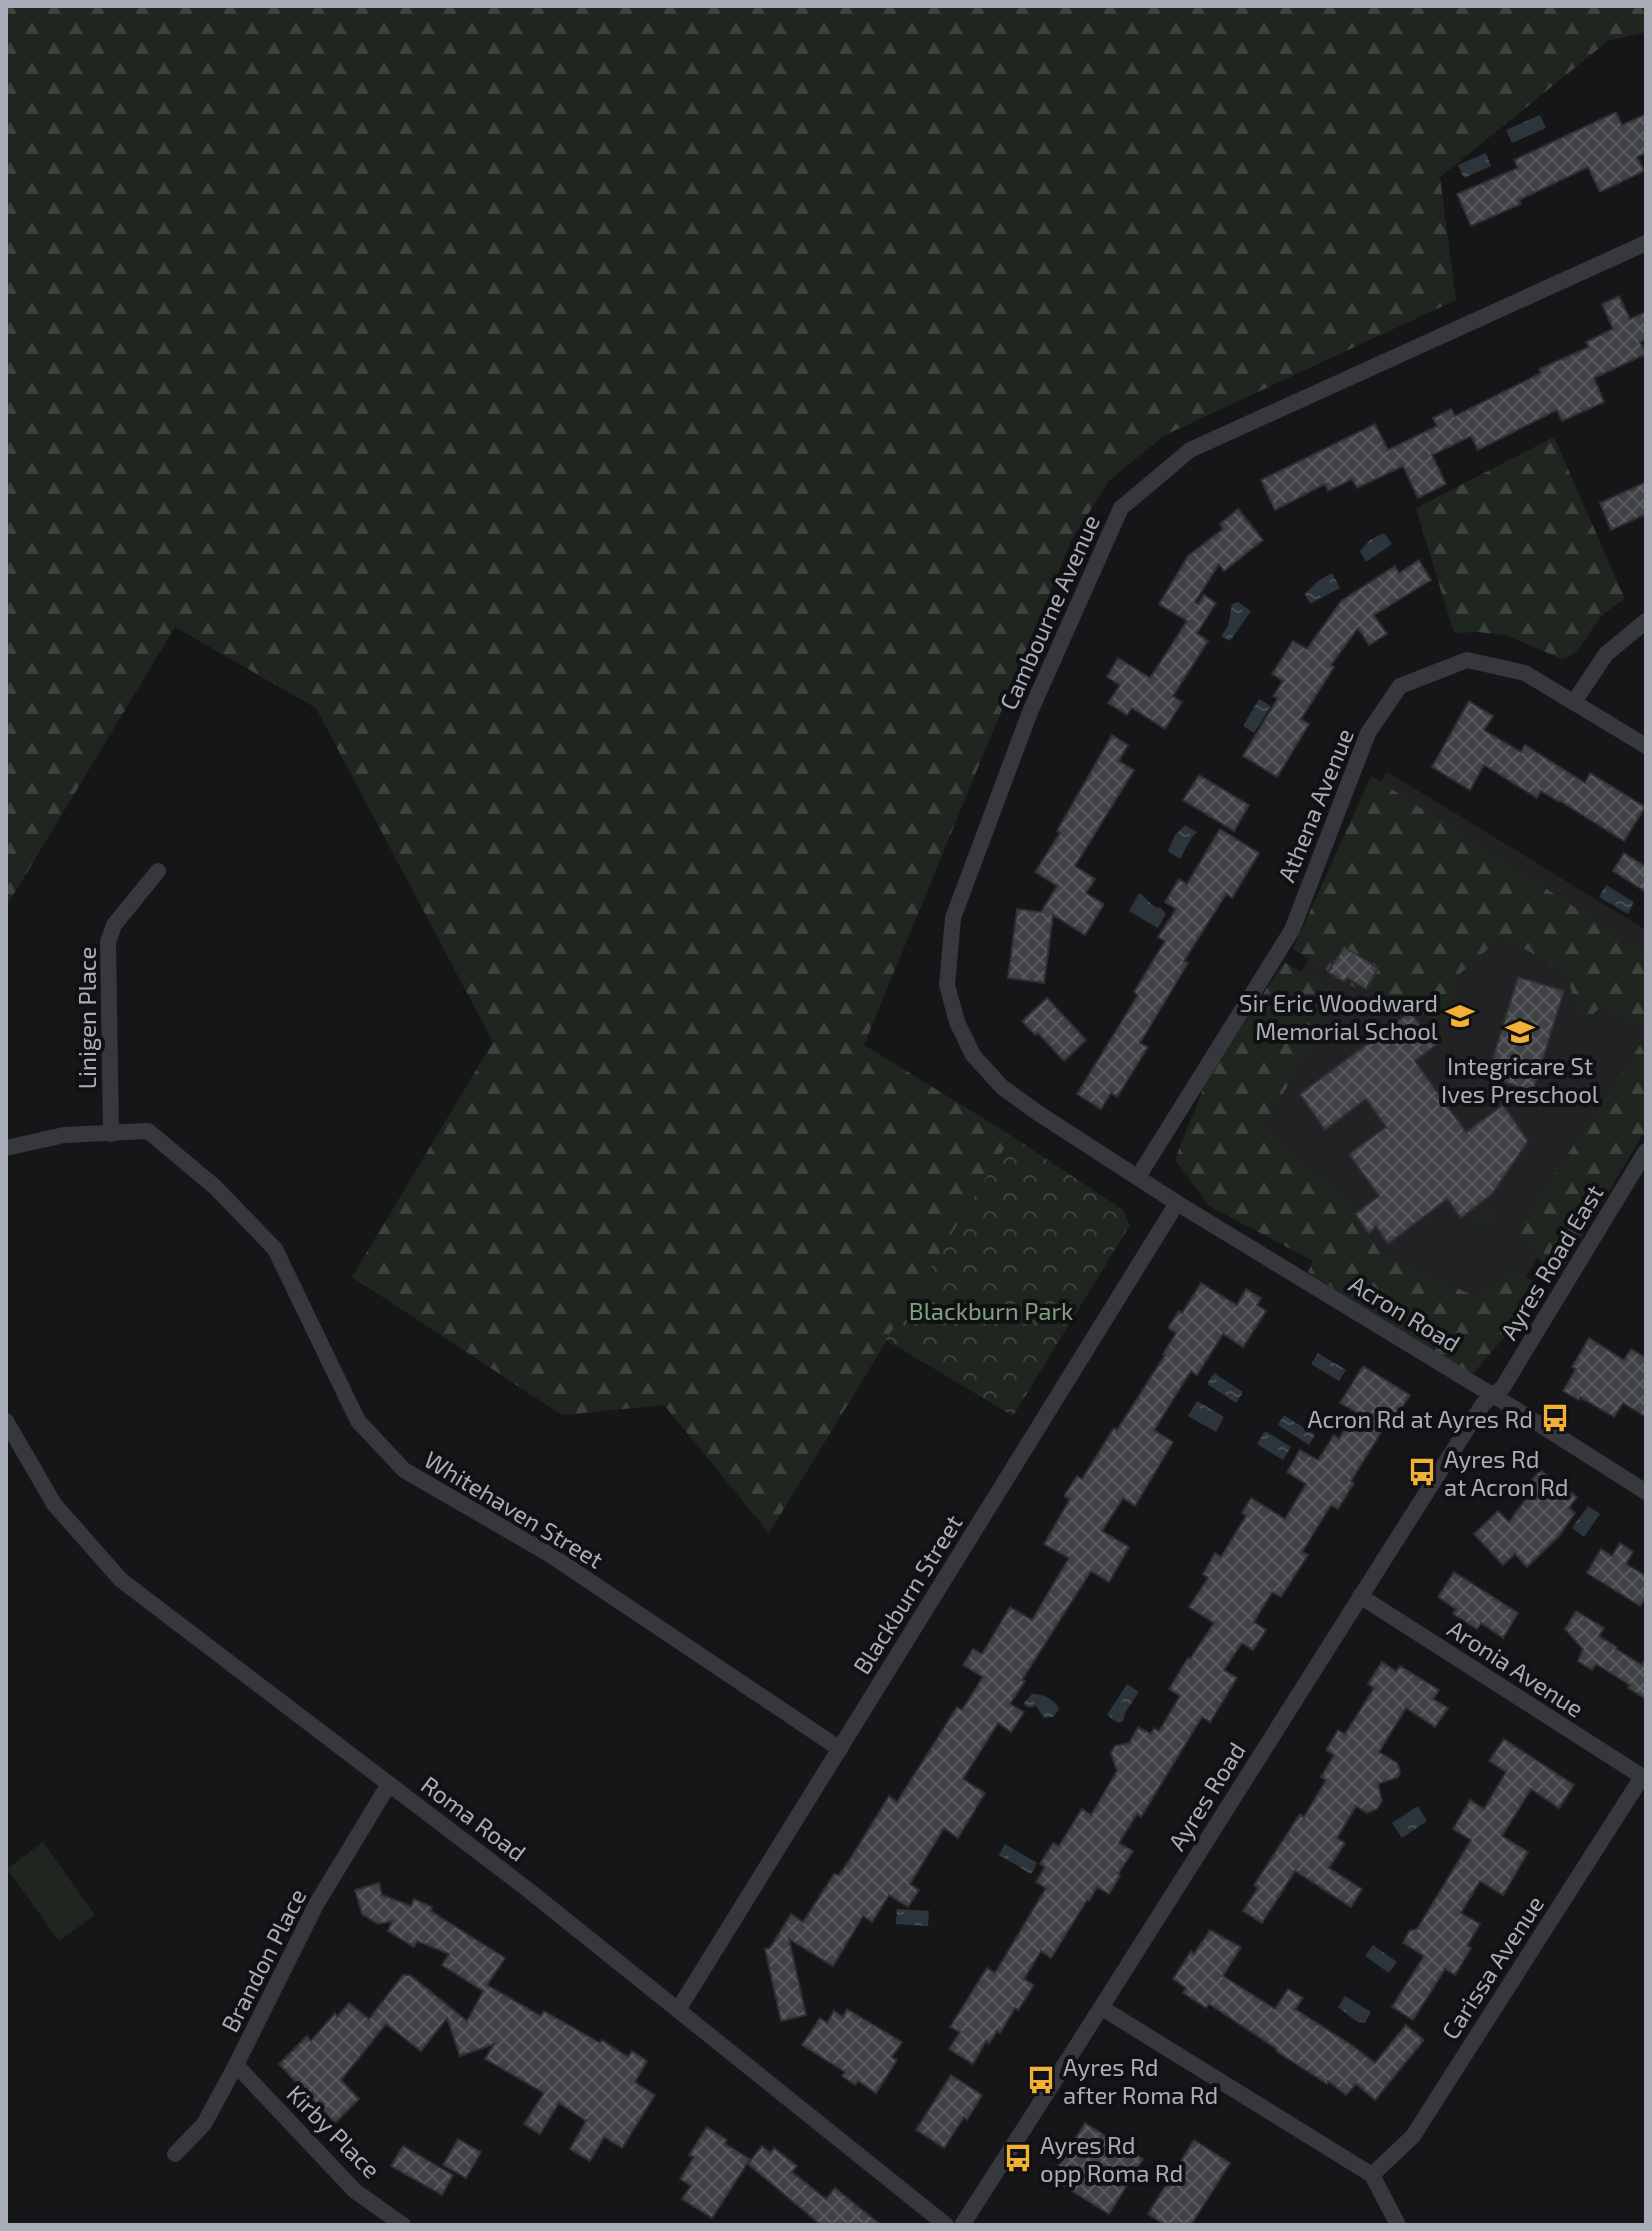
<svg xmlns="http://www.w3.org/2000/svg" width="1652" height="2231" font-family="'Exo 2',sans-serif">
	<defs>
		<pattern id="forest-firs" width="22" height="20" patternUnits="userSpaceOnUse" patternTransform="scale(2)"><rect width="22" height="20" fill="#1e261f"/><path d="M5 1l3.5 6h-7zM16 11l3.5 6h-7z" fill="#3c433d"/></pattern>
		<pattern id="park-crowns" width="20" height="18" patternUnits="userSpaceOnUse" patternTransform="scale(2)"><rect width="20" height="18" fill="#1e261f"/><path d="M2 6a3 3 0 1 1 6 0M12 15a3 3 0 1 1 6 0" fill="none" stroke="#3c433d"/></pattern>
		<pattern id="water-ripples" width="26" height="14" patternUnits="userSpaceOnUse" patternTransform="scale(2)"><rect width="26" height="14" fill="#2c353c"/><path d="M2 4q2-2 4 0t4 0M15 11q2-2 4 0t4 0" fill="none" stroke="#485056"/></pattern>
		<pattern id="building-cross-hatch" width="8" height="8" patternUnits="userSpaceOnUse" patternTransform="scale(2)"><rect width="8" height="8" fill="#404145"/><path d="M0 0l8 8M0 8l8-8" fill="none" stroke="#595a5e"/></pattern>
	</defs>
	<rect width="100%" height="100%" fill="#161618"/>
	<path fill="#222225" d="M1386,771L1646,930V1080L1489,1337L1190,1153L1314,951Z"/>
	<g fill="#1e261f">
		<path d="M1492,1202C1497,1210 1497,1217 1493,1226L1486,1228L1467,1220Z"/>
		<path d="M43,1842L95,1915L59,1941L7,1869Z"/>
	</g>
	<g fill="url(#forest-firs)">
		<path d="M6,6H1646V32L1608,41L1440,177L1456,300L1163,436L1109,481L1072,539L864,1045L1012,1136L769,1533L664,1405L562,1415L352,1277L493,1042L316,708L175,627L6,907Z"/>
		<path d="M1554,437L1625,599C1618,604 1610,608 1604,614C1589,628 1582,655 1562,659L1506,635L1478,632L1454,633L1416,508Z"/>
		<path d="M1371,776L1646,953V1028L1600,1008L1586,1020L1576,1004L1565,972L1502,936L1460,974L1442,1023L1393,1000L1366,995L1293,949Z"/>
		<path d="M1284,962L1340,995L1263,1128L1353,1206L1380,1254L1479,1298L1512,1267L1545,1290L1470,1377L1308,1272L1313,1261L1209,1206L1175,1159L1208,1077Z"/>
		<path d="M1646,1036V1129L1556,1280L1517,1231Z"/>
	</g>
	<path fill="url(#park-crowns)" d="M1012,1136L1123,1210L1130,1225L1013,1416L886,1340Z"/>
	<g fill="url(#water-ripples)">
		<path d="M1540,115L1546,128L1512,143L1506,130Z"/>
		<path d="M1486,153L1491,166L1464,178L1458,165Z"/>
		<path d="M1384,533L1392,544L1366,562L1360,551L1370,540Z"/>
		<path d="M1332,573L1340,588L1310,604L1305,594L1318,581Z"/>
		<path d="M1238,602L1251,611L1230,641L1221,636L1228,626L1232,604Z"/>
		<path d="M1259,699L1271,706L1254,733L1243,726Z"/>
		<path d="M1185,825L1197,832L1192,837L1180,859L1168,851L1175,835Z"/>
		<path d="M1606,885L1634,902L1628,914L1599,897Z"/>
		<path d="M1139,893C1148,898 1151,908 1161,908L1166,914L1158,928L1129,911Z"/>
		<path d="M1318,1353L1346,1370L1339,1381L1311,1364Z"/>
		<path d="M1214,1373L1243,1392L1236,1403L1207,1384Z"/>
		<path d="M1197,1401L1224,1417L1216,1432L1188,1416Z"/>
		<path d="M1284,1415L1315,1435L1309,1445L1278,1425Z"/>
		<path d="M1265,1431L1291,1447L1283,1460L1257,1444Z"/>
		<path d="M1588,1506L1600,1514L1584,1537L1572,1528Z"/>
		<path d="M1127,1684L1139,1692L1126,1711L1123,1721L1118,1723L1107,1715Z"/>
		<path d="M1032,1694C1042,1694 1054,1698 1059,1709L1053,1717L1044,1718L1036,1706L1029,1708L1023,1704Z"/>
		<path d="M1418,1806L1427,1821L1402,1838L1392,1823Z"/>
		<path d="M1005,1844L1037,1863L1031,1874L999,1855Z"/>
		<path d="M897,1909L929,1911L928,1926L896,1924Z"/>
		<path d="M1373,1945L1397,1962L1389,1973L1365,1956Z"/>
		<path d="M1345,1996L1371,2012L1365,2023L1356,2021L1338,2007Z"/>
	</g>
	<g fill="url(#building-cross-hatch)" stroke="#303034" stroke-width="2">
		<path d="M1616,112L1622,125L1646,114V153L1637,157L1644,171L1600,192L1588,167L1519,200L1521,204L1471,226L1457,194L1518,168L1514,160Z"/>
		<path d="M1619,296L1630,319L1646,312V339L1640,342L1646,354L1594,378L1604,402L1562,421L1557,410L1478,450L1471,436L1432,455L1446,484L1418,498L1403,466L1357,488L1352,479L1328,491L1325,484L1275,510L1261,480L1375,424L1388,450L1437,426L1433,418L1451,409L1455,416L1541,373L1539,369L1589,347L1586,342L1613,329L1602,304Z"/>
		<path d="M1646,482V514L1611,530L1600,503Z"/>
		<path d="M1238,509L1263,540L1224,571L1219,564L1195,602L1198,604L1204,595L1216,603L1197,633L1208,641L1173,696L1182,702L1165,729L1132,708L1127,715L1108,703L1120,685L1107,677L1118,658L1150,678L1187,621L1159,604L1188,556L1223,529L1220,524Z"/>
		<path d="M1419,560L1431,580L1374,615L1387,634L1369,645L1358,628L1331,665L1334,667L1301,719L1309,724L1277,777L1243,756L1278,698L1273,696L1283,681L1272,674L1293,641L1307,649L1341,601L1395,566L1399,573Z"/>
		<path d="M1469,701L1493,716L1484,730L1521,752L1525,745L1585,783L1590,773L1645,807L1624,841L1560,801L1559,802L1541,791L1537,798L1484,765L1470,790L1432,767Z"/>
		<path d="M1112,735L1128,745L1119,761L1134,770L1075,866L1095,879L1086,893L1104,904L1085,935L1053,915L1044,983L1008,978L1017,909L1041,912L1057,886L1035,872L1060,833L1057,831Z"/>
		<path d="M1199,775L1249,805L1234,831L1183,800Z"/>
		<path d="M1220,829L1259,853L1232,898L1226,894L1184,961L1188,963L1140,1043L1148,1047L1117,1097L1111,1093L1101,1109L1077,1094L1138,995L1134,992L1165,941L1158,937L1176,909L1165,902L1179,879L1187,884Z"/>
		<path d="M1624,853L1646,867V892L1613,871Z"/>
		<path d="M1344,947L1378,968L1366,989L1347,978L1344,982L1328,972Z"/>
		<path d="M1518,977L1564,991L1533,1091L1487,1077Z"/>
		<path d="M1047,998L1086,1040L1064,1061L1038,1033L1035,1035L1022,1021Z"/>
		<path d="M1410,1012L1436,1045L1415,1061L1466,1132L1503,1105L1528,1141L1492,1194L1461,1218L1447,1199L1388,1244L1376,1226L1369,1234L1355,1214L1379,1196L1349,1154L1386,1127L1366,1099L1325,1130L1300,1094Z"/>
		<path d="M1201,1283L1237,1305L1246,1289L1261,1298L1257,1305L1266,1311L1243,1347L1223,1334L1197,1375L1191,1371L1154,1430L1173,1442L1135,1506L1123,1498L1102,1531L1129,1547L1109,1582L1091,1571L1022,1680L1025,1681L1010,1704L1024,1712L1011,1732L998,1723L963,1779L985,1793L958,1838L944,1828L910,1884L919,1890L908,1907L889,1895L872,1922L863,1916L833,1966L789,1939L806,2015L781,2021L765,1949L770,1948L791,1914L803,1922L834,1874L839,1875L852,1856L889,1796L897,1802L957,1707L962,1710L983,1677L963,1665L973,1649L982,1654L1010,1607L1032,1620L1069,1558L1044,1544L1070,1499L1064,1496L1077,1476L1082,1479L1114,1428L1117,1430L1165,1355L1163,1354L1176,1333L1168,1328L1179,1311L1182,1313Z"/>
		<path d="M1589,1338L1624,1360L1631,1349L1646,1358V1417L1623,1403L1614,1417L1580,1397L1579,1400L1563,1391L1576,1369L1572,1367Z"/>
		<path d="M1363,1366L1410,1395L1397,1415L1393,1413L1351,1481L1354,1483L1338,1509L1331,1505L1302,1552L1308,1555L1281,1597L1272,1592L1254,1622L1266,1630L1253,1650L1242,1643L1224,1670L1237,1678L1210,1722L1202,1717L1141,1817L1137,1814L1119,1843L1133,1851L1118,1874L1120,1876L1109,1894L1097,1887L1089,1901L1087,1900L1051,1958L1041,1951L1024,1979L1034,1985L1018,2010L1015,2008L1000,2033L997,2031L989,2044L986,2041L973,2064L949,2049L960,2032L950,2027L987,1968L995,1973L1046,1888L1036,1882L1045,1867L1040,1864L1053,1843L1059,1846L1082,1809L1091,1815L1117,1771L1111,1753L1115,1746L1129,1743L1138,1727L1151,1734L1154,1728L1159,1731L1180,1696L1169,1689L1188,1658L1190,1659L1214,1623L1189,1607L1208,1578L1203,1574L1215,1553L1221,1557L1246,1516L1242,1513L1251,1498L1285,1519L1306,1484L1287,1472L1300,1450L1318,1460L1334,1435L1339,1439L1356,1412L1340,1403Z"/>
		<path d="M1540,1470L1577,1497L1569,1508L1575,1513L1559,1536L1527,1567L1515,1554L1503,1565L1474,1534L1498,1511L1509,1522L1532,1490L1527,1486Z"/>
		<path d="M1620,1543L1633,1552L1626,1564L1646,1576V1597L1640,1606L1587,1573L1601,1549L1612,1556Z"/>
		<path d="M1454,1572L1518,1613L1503,1638L1481,1623L1477,1629L1453,1614L1456,1609L1438,1597Z"/>
		<path d="M1576,1611L1604,1628L1599,1636L1617,1647L1616,1649L1642,1665L1646,1658V1699L1628,1688L1630,1685L1596,1664L1592,1670L1578,1661L1583,1649L1565,1629Z"/>
		<path d="M1382,1662L1396,1671L1400,1666L1439,1690L1433,1699L1448,1708L1435,1727L1406,1708L1379,1752L1397,1763L1400,1771L1398,1777L1378,1784L1382,1801L1377,1809L1367,1813L1356,1806L1337,1838L1345,1843L1329,1868L1362,1889L1351,1907L1295,1871L1262,1923L1243,1911L1258,1888L1254,1885L1300,1814L1304,1817L1326,1780L1321,1777L1334,1755L1326,1750L1338,1730L1345,1734L1374,1688L1368,1684Z"/>
		<path d="M1504,1739L1574,1785L1559,1808L1531,1789L1502,1836L1528,1852L1503,1895L1480,1881L1461,1913L1480,1924L1467,1946L1471,1948L1455,1975L1445,1969L1413,2020L1392,2007L1424,1956L1403,1943L1409,1931L1417,1929L1471,1840L1453,1829L1470,1800L1484,1809L1506,1772L1489,1761Z"/>
		<path d="M379,1883L382,1895L411,1906L414,1899L432,1907L431,1911L505,1958L487,1985L541,2016L544,2011L600,2043L602,2040L628,2057L632,2051L647,2061L635,2082L655,2095L622,2148L604,2137L590,2161L570,2149L586,2121L559,2103L540,2134L524,2124L544,2093L485,2059L494,2044L460,2056L447,2018L421,2051L386,2024L341,2080L359,2099L335,2123L279,2064L307,2036L311,2041L335,2013L337,2017L349,2003L369,2019L403,1975H410L467,2021L484,1990L483,1991L442,1965L449,1954L417,1941L414,1947L388,1931L392,1921L378,1924L362,1914L355,1890Z"/>
		<path d="M1210,1930L1241,1947L1223,1976L1275,2009L1288,1989L1303,1998L1295,2009L1353,2046L1375,2063L1406,2025L1424,2040L1375,2100L1356,2084L1346,2095L1328,2081L1327,2084L1276,2051L1277,2049L1209,2004L1206,2008L1183,1993L1186,1988L1173,1979L1191,1951L1194,1954Z"/>
		<path d="M847,2009L902,2042L892,2057L897,2060L876,2093L858,2081L855,2085L842,2076L845,2072L802,2045L820,2018L827,2023L834,2011L843,2017Z"/>
		<path d="M951,2075L982,2095L967,2120L964,2117L944,2148L916,2130Z"/>
		<path d="M1085,2123L1143,2159L1109,2214L1051,2178Z"/>
		<path d="M707,2127L727,2140L725,2144L750,2159L712,2218L682,2199L691,2186L680,2179L694,2157L689,2155Z"/>
		<path d="M458,2139L481,2152L466,2178L443,2165Z"/>
		<path d="M1194,2140L1230,2163L1191,2225H1165L1148,2214Z"/>
		<path d="M403,2146L453,2175L442,2195L391,2166Z"/>
		<path d="M762,2146L770,2153L774,2148L797,2166L792,2172L826,2199L835,2188L881,2225H821L748,2164Z"/>
	</g>
	<g fill="none" stroke-linecap="round" stroke-linejoin="round">
		<g stroke="#37383d" stroke-width="16">
			<path d="M1646,243L1190,450L1121,508L1030,712L953,918L947,985L957,1022L973,1055L1002,1087L1038,1113L1177,1203L1517,1410L1646,1492"/>
			<path d="M1574,702L1606,654L1646,621"/>
			<path d="M111,1134L108,942L114,925L158,871"/>
			<path d="M6,1148L64,1135L148,1131L215,1187L275,1249L358,1421L404,1470L549,1554L840,1749"/>
			<path d="M1138,1177L1292,930L1368,733L1400,686L1467,660L1525,673L1646,746"/>
			<path d="M6,1421L54,1504L121,1580L527,1889L946,2225"/>
			<path d="M1360,1596L1646,1779"/>
			<path d="M1102,2008L1372,2175"/>
			<path d="M678,2010L1177,1203"/>
			<path d="M236,2065L355,2191L403,2225"/>
			<path d="M175,2154L204,2124L236,2065L317,1903L389,1784"/>
			<path d="M962,2225C1138,1953 1308,1677 1483,1404L1503,1387L1646,1151"/>
			<path d="M1398,2225L1372,2175L1413,2136L1642,1777"/>
		</g>
	</g>
	<defs>
		<symbol id="school-bare" viewBox="-9 -9 18 18"><path d="M0-5L7-2L0 1L-7-2ZM-4 1L0 2.5L4 1V4Q0 6-4 4Z" fill="#f2b134" stroke="#111113" stroke-width="2.5" paint-order="stroke"/></symbol>
		<symbol id="bus-bare" viewBox="-9 -9 18 18"><path d="M-5-6H5V4H4V6H2V4H-2V6H-4V4H-5ZM-3.5-4V0h7V-4ZM-3.5 1.2v1.5H-2V1.2ZM2 1.2v1.5H3.5V1.2Z" fill="#f2b134" stroke="#111113" stroke-width="2.5" paint-order="stroke"/></symbol>
	</defs>
	<g fill-rule="evenodd">
		<use href="#school-bare" x="1440" y="996" width="40" height="40"/>
		<use href="#school-bare" x="1500" y="1012" width="40" height="40"/>
		<use href="#bus-bare" x="1535" y="1398" width="40" height="40"/>
		<use href="#bus-bare" x="1402" y="1452" width="40" height="40"/>
		<use href="#bus-bare" x="1021" y="2060" width="40" height="40"/>
		<use href="#bus-bare" x="998" y="2138" width="40" height="40"/>
	</g>
	<g text-anchor="middle" dominant-baseline="central" stroke-width="8" stroke-linejoin="round" paint-order="stroke">
		<g font-size="24" fill="#a8adb8" stroke="#111113">
			<text transform="translate(1049 612) rotate(-66)">Cambourne Avenue</text>
			<text transform="translate(1315 805) rotate(-68)">Athena Avenue</text>
			<text transform="translate(86 1018) rotate(-90)">Linigen Place</text>
			<text transform="translate(1551 1262) rotate(-59)">Ayres Road East</text>
			<text transform="translate(1405 1313) rotate(31)">Acron Road</text>
			<text transform="translate(514 1509) rotate(31)">Whitehaven Street</text>
			<text transform="translate(907 1594) rotate(-58)">Blackburn Street</text>
			<text transform="translate(1516 1668) rotate(33)">Aronia Avenue</text>
			<text transform="translate(1206 1796) rotate(-58)">Ayres Road</text>
			<text transform="translate(474 1818) rotate(37)">Roma Road</text>
			<text transform="translate(263 1960) rotate(-63)">Brandon Place</text>
			<text transform="translate(1492 1967) rotate(-57)">Carissa Avenue</text>
			<text transform="translate(334 2131) rotate(45)">Kirby Place</text>
		</g>
		<g font-size="24" fill="#a8adb8" stroke="#111113" text-anchor="start">
			<text x="1438" y="1002" text-anchor="end">Sir Eric Woodward<tspan x="1438" dy="28">Memorial School</tspan></text>
			<text x="1520" y="1065" text-anchor="middle">Integricare St<tspan x="1520" dy="28">Ives Preschool</tspan></text>
			<text x="1533" y="1418" text-anchor="end">Acron Rd at Ayres Rd</text>
			<text x="1444" y="1458">Ayres Rd<tspan x="1444" dy="28">at Acron Rd</tspan></text>
			<text x="1063" y="2066">Ayres Rd<tspan x="1063" dy="28">after Roma Rd</tspan></text>
			<text x="1040" y="2144">Ayres Rd<tspan x="1040" dy="28">opp Roma Rd</tspan></text>
		</g>
		<g font-size="24" fill="#7fa381" stroke="#111113">
			<text x="991" y="1310">Blackburn Park</text>
		</g>
	</g>
	<rect width="1652" height="2231" fill="none" stroke="#a8adb8" stroke-width="16"/>
</svg>
